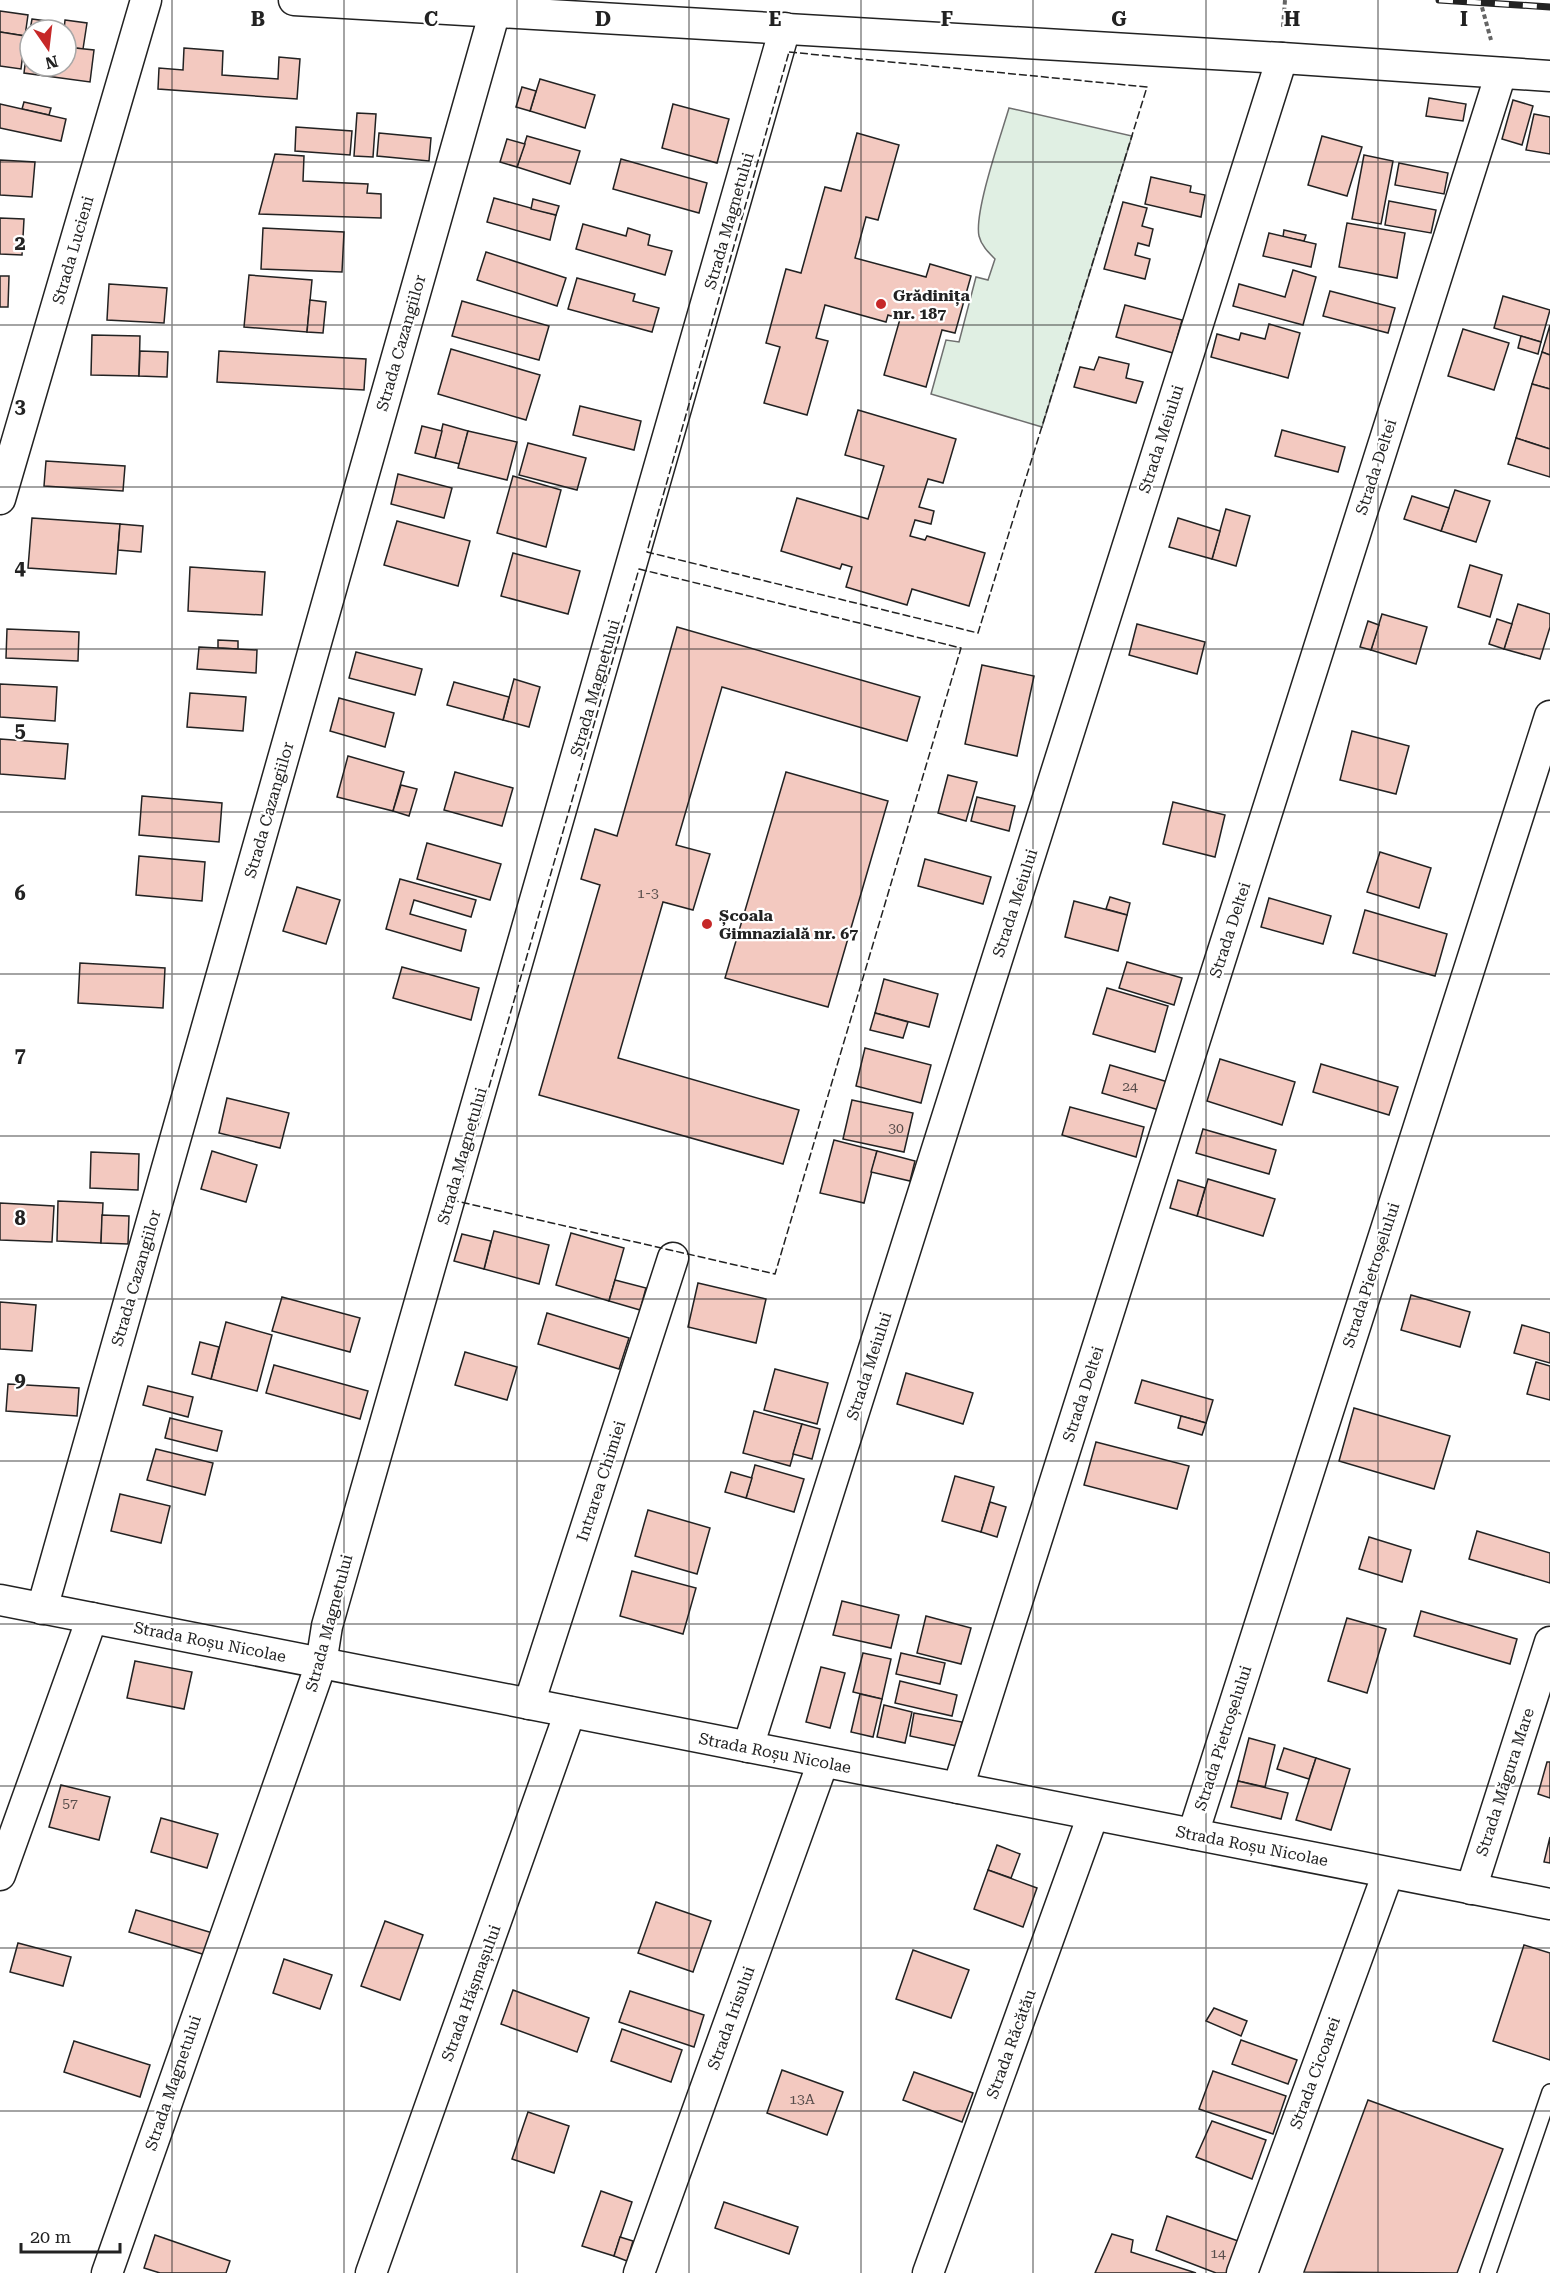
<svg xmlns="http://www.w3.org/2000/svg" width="1550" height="2273" font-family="'Roboto Serif',serif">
	<rect width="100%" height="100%" fill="#fff"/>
	<path fill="#e0efe3" stroke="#6f6f6f" stroke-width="1.5" d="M1009,108L1132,136L1042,427L931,394L946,340L959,342L976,277L988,280L995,259C988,252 981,245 979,236C974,212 1001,135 1009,108Z"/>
	<g fill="#f3c9c0" stroke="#222" stroke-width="1.5">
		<path d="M0,11L28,15L25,36L0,32Z"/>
		<path d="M32,19L54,22L53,30H30V42L28,41Z"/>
		<path d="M65,20L87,23L83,49L66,47V30H64Z"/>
		<path d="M0,32L25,36L21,69L0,66Z"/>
		<path d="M28,41L30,42V66H66V47L94,50L90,82L24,73Z"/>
		<path d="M184,48L223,51L222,75L278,79L279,57L300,59L297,99L158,89L159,68L183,70Z"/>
		<path d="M540,79L595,95L585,128L530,111Z"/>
		<path d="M522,87L536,91L530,111L516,107Z"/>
		<path d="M1429,98L1466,104L1463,121L1426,116Z"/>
		<path d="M1513,100L1533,106L1522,145L1502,139Z"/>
		<path d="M24,102L51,108L49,115L22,109Z"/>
		<path d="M0,104L66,119L61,141L0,128Z"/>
		<path d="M673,104L729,119L717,163L662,148Z"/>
		<path d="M357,113L376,114L373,157L354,156Z"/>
		<path d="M1534,114L1550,117V154L1526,150Z"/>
		<path d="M296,127L352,131L350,155L295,151Z"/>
		<path d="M379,133L431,138L429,161L377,156Z"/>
		<path d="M857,133L899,145L878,220L866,217L855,258L926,277L930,264L971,276L955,333L942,330L926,387L884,375L900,319L888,315L886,322L825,305L816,338L828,341L807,415L764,403L780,347L766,343L786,269L801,273L825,187L841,191Z"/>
		<path d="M527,136L580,151L570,184L517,167Z"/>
		<path d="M1322,136L1362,147L1347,196L1308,185Z"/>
		<path d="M507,139L525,144L517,167L500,162Z"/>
		<path d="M275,154L304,156L303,181L368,184L367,193L381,194V218L259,214Z"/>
		<path d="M1364,155L1393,161L1381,224L1352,219Z"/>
		<path d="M621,159L707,183L699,213L613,189Z"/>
		<path d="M0,160L35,162L32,197L0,195Z"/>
		<path d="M1399,163L1448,173L1444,194L1395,185Z"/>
		<path d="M1151,177L1191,186L1190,192L1205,195L1201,217L1145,204Z"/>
		<path d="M494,198L556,215L550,240L487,222Z"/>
		<path d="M533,199L559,206L556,215L531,209Z"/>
		<path d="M1389,201L1436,210L1431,233L1385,225Z"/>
		<path d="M1123,202L1147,208L1142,226L1153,229L1149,246L1138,243L1135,255L1150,259L1145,279L1104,269Z"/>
		<path d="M0,218L24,219L22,255L0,254Z"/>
		<path d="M1347,223L1405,233L1397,278L1339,267Z"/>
		<path d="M583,224L626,236L628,228L650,235L648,245L672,251L665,275L576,249Z"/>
		<path d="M263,228L344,232L342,272L261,269Z"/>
		<path d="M1284,230L1306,235L1304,241L1283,237Z"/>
		<path d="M1269,233L1316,244L1311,267L1263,256Z"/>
		<path d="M486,252L566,278L557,306L477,280Z"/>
		<path d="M1293,270L1316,277L1303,325L1233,306L1239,284L1285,297Z"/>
		<path d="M249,275L312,280L307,332L244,327Z"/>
		<path d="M0,276H9L8,307H0Z"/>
		<path d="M577,278L635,294L633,301L659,308L652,332L568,309Z"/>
		<path d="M109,284L167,288L164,323L107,320Z"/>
		<path d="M1330,291L1395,308L1388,333L1323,316Z"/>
		<path d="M1503,296L1550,310L1541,342L1494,328Z"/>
		<path d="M310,300L326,302L323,333L307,332Z"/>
		<path d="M462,301L549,326L539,360L452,336Z"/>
		<path d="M1125,305L1182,320L1173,353L1116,337Z"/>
		<path d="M1269,324L1300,333L1288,378L1211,357L1217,334L1239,340L1241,333L1265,339Z"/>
		<path d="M1550,325V355L1542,352Z"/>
		<path d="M1463,329L1509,343L1494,390L1448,376Z"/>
		<path d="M92,335L140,336L139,376L91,375Z"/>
		<path d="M1521,336L1541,342L1538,354L1518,348Z"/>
		<path d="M451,349L540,375L526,420L438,394Z"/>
		<path d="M140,351L168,352L167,377L139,376Z"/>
		<path d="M219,351L366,359L364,390L217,382Z"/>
		<path d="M1542,352L1550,355V389L1532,384Z"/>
		<path d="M1099,357L1129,364L1126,378L1143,382L1136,403L1074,387L1080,367L1094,370Z"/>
		<path d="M1532,384L1550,389V449L1516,438Z"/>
		<path d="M580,406L641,421L634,450L573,435Z"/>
		<path d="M858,410L956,439L943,483L928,479L919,507L934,511L931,524L915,520L910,536L925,540L927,536L985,553L969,606L912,589L907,605L846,587L852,567L842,564L840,569L781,551L797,498L868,519L884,466L845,455Z"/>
		<path d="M443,424L468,431L460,464L435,458Z"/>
		<path d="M422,426L442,431L435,458L415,453Z"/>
		<path d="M1282,430L1345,447L1338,472L1275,456Z"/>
		<path d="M468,431L517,442L507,480L458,468Z"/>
		<path d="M1516,438L1550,449V477L1508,464Z"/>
		<path d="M528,443L586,458L577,490L519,475Z"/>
		<path d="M46,461L125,466L123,491L44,486Z"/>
		<path d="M398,474L452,488L444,518L391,504Z"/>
		<path d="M513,476L561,490L546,547L497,533Z"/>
		<path d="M1455,490L1490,501L1476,542L1441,531Z"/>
		<path d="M1412,496L1449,508L1441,531L1404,519Z"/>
		<path d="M1226,509L1250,516L1236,566L1212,559Z"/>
		<path d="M32,518L120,524L116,574L28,568Z"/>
		<path d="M1178,518L1220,531L1212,559L1169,547Z"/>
		<path d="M397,521L470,541L458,586L384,565Z"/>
		<path d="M120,524L143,526L141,552L118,550Z"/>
		<path d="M513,553L580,571L568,614L501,596Z"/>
		<path d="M1470,565L1502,575L1490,617L1458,607Z"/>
		<path d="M190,567L265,572L262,615L188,611Z"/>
		<path d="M1518,604L1550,614V627L1540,659L1504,649Z"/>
		<path d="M1382,614L1427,627L1416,664L1371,650Z"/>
		<path d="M1497,619L1512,624L1504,649L1489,644Z"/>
		<path d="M1368,621L1379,625L1371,650L1360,647Z"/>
		<path d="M1137,624L1205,642L1197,674L1129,655Z"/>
		<path d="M677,627L920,697L907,741L722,687L676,845L710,854L693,910L663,902L618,1058L799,1110L783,1164L539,1095L600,885L581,879L595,829L617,836Z"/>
		<path d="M7,629L79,632L78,661L6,658Z"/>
		<path d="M218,640L238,641V649L218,648Z"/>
		<path d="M199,647L257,650L256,673L197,669Z"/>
		<path d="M356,652L422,669L415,695L349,678Z"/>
		<path d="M982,665L1034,676L1017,756L965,744Z"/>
		<path d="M514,679L540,687L529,727L503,720Z"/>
		<path d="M454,682L509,697L503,720L447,705Z"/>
		<path d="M0,684L57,687L55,721L0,717Z"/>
		<path d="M190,693L246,697L243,731L187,727Z"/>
		<path d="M339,698L394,713L385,747L330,731Z"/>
		<path d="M1352,731L1409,746L1396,794L1340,780Z"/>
		<path d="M0,739L68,744L65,779L0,774Z"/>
		<path d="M348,756L404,772L393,811L337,797Z"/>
		<path d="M455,772L513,788L502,826L444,810Z"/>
		<path d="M786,772L888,801L828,1007L725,978Z"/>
		<path d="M948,775L977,782L966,821L938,813Z"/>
		<path d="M401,785L417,789L409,816L393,811Z"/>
		<path d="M142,796L222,803L219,842L139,835Z"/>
		<path d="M977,797L1015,806L1009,831L971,821Z"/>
		<path d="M1173,802L1225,815L1215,857L1163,844Z"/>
		<path d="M427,843L501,864L490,900L417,879Z"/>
		<path d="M1380,852L1431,868L1419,908L1367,892Z"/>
		<path d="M139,856L205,862L202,901L136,895Z"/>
		<path d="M925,859L991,877L983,904L918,886Z"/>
		<path d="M400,879L476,900L471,917L414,900L410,914L466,930L461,951L386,929Z"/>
		<path d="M297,887L340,900L326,944L283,931Z"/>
		<path d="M1110,897L1130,903L1127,915L1106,909Z"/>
		<path d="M1269,898L1331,916L1323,944L1261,927Z"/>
		<path d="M1074,901L1127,915L1118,951L1065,937Z"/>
		<path d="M1365,910L1447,934L1435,976L1353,953Z"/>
		<path d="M1127,962L1182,978L1174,1005L1119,988Z"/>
		<path d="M80,963L165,968L163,1008L78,1003Z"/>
		<path d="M402,967L479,988L471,1020L393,998Z"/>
		<path d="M884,979L938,994L929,1027L875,1013Z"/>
		<path d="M1107,988L1168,1006L1155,1052L1093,1034Z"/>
		<path d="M875,1013L908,1022L903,1038L870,1030Z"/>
		<path d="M865,1048L931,1065L921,1103L856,1086Z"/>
		<path d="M1220,1059L1295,1082L1282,1125L1207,1101Z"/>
		<path d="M1321,1064L1398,1087L1389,1115L1313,1092Z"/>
		<path d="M1110,1065L1168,1082L1159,1110L1102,1093Z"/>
		<path d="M227,1098L289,1113L280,1148L219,1133Z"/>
		<path d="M852,1100L913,1113L904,1152L843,1139Z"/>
		<path d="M1070,1107L1144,1127L1136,1157L1062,1135Z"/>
		<path d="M1203,1129L1276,1150L1269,1174L1196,1153Z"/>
		<path d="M834,1140L877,1151L864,1203L820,1193Z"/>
		<path d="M212,1151L257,1165L246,1202L201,1189Z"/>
		<path d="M877,1151L915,1161L910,1181L871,1172Z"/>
		<path d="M91,1152L139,1154L138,1190L90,1188Z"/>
		<path d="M1208,1179L1275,1199L1263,1236L1197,1216Z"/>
		<path d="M1178,1180L1205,1188L1197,1216L1170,1208Z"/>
		<path d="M58,1201L103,1203L101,1243L57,1241Z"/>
		<path d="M0,1203L54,1206L52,1242L0,1240Z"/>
		<path d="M102,1215L129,1216L128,1244L101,1243Z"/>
		<path d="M494,1231L549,1245L539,1284L484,1269Z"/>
		<path d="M571,1233L624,1248L609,1301L556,1285Z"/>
		<path d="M462,1234L491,1241L484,1269L454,1261Z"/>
		<path d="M615,1280L646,1288L640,1310L609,1301Z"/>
		<path d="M698,1283L766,1299L756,1343L688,1327Z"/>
		<path d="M1411,1295L1470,1312L1460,1347L1401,1330Z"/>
		<path d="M282,1297L360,1318L350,1352L272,1331Z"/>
		<path d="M0,1302L36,1305L32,1351L0,1349Z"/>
		<path d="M547,1313L629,1338L619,1369L538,1344Z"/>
		<path d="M226,1322L272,1335L257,1391L211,1379Z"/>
		<path d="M1522,1325L1550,1333V1363L1514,1353Z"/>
		<path d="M200,1342L219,1347L211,1379L192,1374Z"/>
		<path d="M465,1352L517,1367L507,1400L455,1385Z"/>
		<path d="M1536,1362L1550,1366V1400L1527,1394Z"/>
		<path d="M274,1365L368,1391L360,1419L266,1393Z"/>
		<path d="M775,1369L828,1383L817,1424L764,1410Z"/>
		<path d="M906,1373L973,1393L963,1424L897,1404Z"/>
		<path d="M1142,1380L1213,1400L1206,1423L1135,1403Z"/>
		<path d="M8,1384L79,1388L77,1416L6,1411Z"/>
		<path d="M148,1386L193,1397L188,1417L143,1405Z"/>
		<path d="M1354,1408L1450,1436L1434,1489L1339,1461Z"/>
		<path d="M754,1411L802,1424L790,1466L743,1453Z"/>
		<path d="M1181,1416L1206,1423L1202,1435L1178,1428Z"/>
		<path d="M170,1418L222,1431L217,1451L165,1438Z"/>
		<path d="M802,1424L820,1429L812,1459L793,1454Z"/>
		<path d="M1096,1442L1189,1466L1177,1509L1084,1485Z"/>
		<path d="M156,1449L213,1463L205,1495L147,1480Z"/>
		<path d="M755,1465L804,1479L794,1512L746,1498Z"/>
		<path d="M731,1472L752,1478L746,1498L725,1492Z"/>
		<path d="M955,1476L994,1487L981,1532L942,1521Z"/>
		<path d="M120,1494L170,1506L161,1543L111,1531Z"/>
		<path d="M990,1502L1006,1507L997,1537L981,1532Z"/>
		<path d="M648,1510L710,1528L697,1574L635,1556Z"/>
		<path d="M1477,1531L1550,1553V1583L1469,1559Z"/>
		<path d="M1369,1537L1411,1550L1402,1582L1359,1569Z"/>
		<path d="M632,1571L696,1588L683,1634L620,1616Z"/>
		<path d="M842,1601L899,1615L891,1648L833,1635Z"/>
		<path d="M1421,1611L1517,1639L1510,1664L1414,1636Z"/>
		<path d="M926,1616L971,1628L961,1664L917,1653Z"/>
		<path d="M1347,1618L1386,1629L1367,1693L1328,1681Z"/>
		<path d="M863,1653L891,1659L882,1699L853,1692Z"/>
		<path d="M901,1653L945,1663L940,1684L896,1674Z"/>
		<path d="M135,1661L192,1672L184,1709L127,1698Z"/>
		<path d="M821,1667L845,1673L830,1728L806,1722Z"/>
		<path d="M900,1681L957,1695L952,1716L895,1703Z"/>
		<path d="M860,1694L882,1699L873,1737L851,1732Z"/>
		<path d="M884,1705L912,1712L905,1743L877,1737Z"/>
		<path d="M914,1713L962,1722L957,1746L910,1736Z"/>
		<path d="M1249,1738L1275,1745L1265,1787L1238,1781Z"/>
		<path d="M1284,1748L1316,1758L1309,1779L1277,1769Z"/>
		<path d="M1316,1758L1350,1769L1331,1830L1296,1820Z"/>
		<path d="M1547,1762H1550V1798L1538,1794Z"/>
		<path d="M1238,1781L1288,1793L1281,1819L1231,1807Z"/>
		<path d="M61,1785L110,1797L99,1840L49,1827Z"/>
		<path d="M161,1818L218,1834L207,1868L151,1852Z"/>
		<path d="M1550,1837V1863L1544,1862Z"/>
		<path d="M997,1845L1020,1854L1011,1878L988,1870Z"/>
		<path d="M988,1870L1037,1888L1023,1927L974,1909Z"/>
		<path d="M656,1902L711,1921L693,1972L638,1953Z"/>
		<path d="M136,1910L216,1934L209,1956L129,1932Z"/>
		<path d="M385,1921L423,1935L400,2000L361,1986Z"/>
		<path d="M18,1943L71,1957L63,1986L10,1972Z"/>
		<path d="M1524,1945L1550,1953V2060L1493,2041Z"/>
		<path d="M913,1950L969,1970L951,2018L896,1999Z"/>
		<path d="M284,1959L332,1975L320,2009L273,1993Z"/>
		<path d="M513,1990L589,2018L577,2052L501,2024Z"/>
		<path d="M630,1991L704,2015L694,2047L619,2022Z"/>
		<path d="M1214,2008L1247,2021L1241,2036L1206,2021Z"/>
		<path d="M622,2029L682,2050L671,2082L611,2061Z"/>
		<path d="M1241,2040L1297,2060L1288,2084L1232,2064Z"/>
		<path d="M74,2041L150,2065L140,2097L64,2072Z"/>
		<path d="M782,2070L843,2092L827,2135L767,2113Z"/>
		<path d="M1213,2071L1286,2096L1273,2134L1199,2109Z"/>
		<path d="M914,2072L973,2093L962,2122L903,2100Z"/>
		<path d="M1368,2100L1503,2149L1457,2273L1304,2272Z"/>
		<path d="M528,2112L569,2126L554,2173L512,2159Z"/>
		<path d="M1212,2121L1266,2140L1252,2179L1196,2157Z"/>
		<path d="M601,2191L632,2202L614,2256L582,2246Z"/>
		<path d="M724,2202L798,2227L789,2254L715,2228Z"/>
		<path d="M1167,2216L1241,2242L1230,2273H1216L1156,2250Z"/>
		<path d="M1112,2234L1133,2240L1131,2252L1196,2273H1095Z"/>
		<path d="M155,2235L230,2261L226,2273H160L144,2268Z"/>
		<path d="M620,2237L633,2241L627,2261L614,2256Z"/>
	</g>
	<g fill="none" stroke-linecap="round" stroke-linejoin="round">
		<defs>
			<path id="service" d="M1488,2273L1550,2092"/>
			<g id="minor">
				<path d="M294,0L1282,58L1550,76"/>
				<path d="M0,499L146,0"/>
				<path d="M0,1600L1550,1904"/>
				<path d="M42,1609L495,11"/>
				<path d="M529,1704L673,1258"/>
				<path d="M748,1747L1282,58"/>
				<path d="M958,1788L1501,73"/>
				<path d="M1193,1834L1550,716"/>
				<path d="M0,1875L92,1618"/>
				<path d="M1471,1889L1550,1642"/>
				<path d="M107,2273L321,1664L327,1626L785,28"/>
				<path d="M371,2273L570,1712"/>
				<path d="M639,2273L823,1762"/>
				<path d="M928,2273L1093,1815"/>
				<path d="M1242,2273L1388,1873"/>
			</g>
		</defs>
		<use href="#service" stroke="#222" stroke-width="18"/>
		<use href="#minor" stroke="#222" stroke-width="33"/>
		<g stroke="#646464" stroke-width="4" stroke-dasharray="4.5 3" stroke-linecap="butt">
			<path d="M1480,0L1491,40"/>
			<path d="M1283,27L1285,0"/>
		</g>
		<use href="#service" stroke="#fff" stroke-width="15"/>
		<use href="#minor" stroke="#fff" stroke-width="30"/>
		<defs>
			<path id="rail" d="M1439,0L1550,7"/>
		</defs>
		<use href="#rail" stroke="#222" stroke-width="7"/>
		<use href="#rail" stroke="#fff" stroke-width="4.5" stroke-dasharray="14" stroke-linecap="butt"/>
		<g stroke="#222" stroke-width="1.5" stroke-dasharray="8 3" stroke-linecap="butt">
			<path d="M789,52L1147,87L978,633L647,552Z"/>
			<path d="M639,569L961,648L775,1274L456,1201Z"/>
		</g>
	</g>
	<path fill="none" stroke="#222" stroke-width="1.5" stroke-opacity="0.55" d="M172,0V2273M344,0V2273M517,0V2273M689,0V2273M861,0V2273M1033,0V2273M1206,0V2273M1378,0V2273M0,162H1550M0,325H1550M0,487H1550M0,649H1550M0,812H1550M0,974H1550M0,1136H1550M0,1299H1550M0,1461H1550M0,1624H1550M0,1786H1550M0,1948H1550M0,2111H1550"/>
	<g fill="#c62828" stroke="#fff" stroke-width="2">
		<circle cx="881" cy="304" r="6"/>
		<circle cx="707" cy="924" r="6"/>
	</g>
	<g text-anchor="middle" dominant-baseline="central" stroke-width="4.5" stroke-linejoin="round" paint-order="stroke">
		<g font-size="14" fill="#564c4a">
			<text x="648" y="893">1-3</text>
			<text x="1130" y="1086">24</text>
			<text x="896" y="1128">30</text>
			<text x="70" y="1803">57</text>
			<text x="802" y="2099">13A</text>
			<text x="1218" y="2253">14</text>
		</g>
		<g font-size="16" fill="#222" stroke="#fff">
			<text transform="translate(729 221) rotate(-74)">Strada Magnetului</text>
			<text transform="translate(73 250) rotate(-74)">Strada Lucieni</text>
			<text transform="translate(401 343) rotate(-74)">Strada Cazangiilor</text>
			<text transform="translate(1161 439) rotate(-72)">Strada Meiului</text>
			<text transform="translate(1376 467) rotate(-72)">Strada Deltei</text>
			<text transform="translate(595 688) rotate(-74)">Strada Magnetului</text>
			<text transform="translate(269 810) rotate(-74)">Strada Cazangiilor</text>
			<text transform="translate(1015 903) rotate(-72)">Strada Meiului</text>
			<text transform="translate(1230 930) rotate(-72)">Strada Deltei</text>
			<text transform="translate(462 1156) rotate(-74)">Strada Magnetului</text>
			<text transform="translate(1371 1275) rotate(-72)">Strada Pietroșelului</text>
			<text transform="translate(136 1278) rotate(-74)">Strada Cazangiilor</text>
			<text transform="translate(869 1366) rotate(-72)">Strada Meiului</text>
			<text transform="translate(1083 1394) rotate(-72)">Strada Deltei</text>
			<text transform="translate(601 1481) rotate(-72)">Intrarea Chimiei</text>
			<text transform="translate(329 1623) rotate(-75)">Strada Magnetului</text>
			<text transform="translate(210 1642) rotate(11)">Strada Roșu Nicolae</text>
			<text transform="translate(1223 1738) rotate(-72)">Strada Pietroșelului</text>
			<text transform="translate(775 1753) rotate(11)">Strada Roșu Nicolae</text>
			<text transform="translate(1505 1782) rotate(-72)">Strada Măgura Mare</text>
			<text transform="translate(1252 1846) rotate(11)">Strada Roșu Nicolae</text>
			<text transform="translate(471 1993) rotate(-70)">Strada Hășmașului</text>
			<text transform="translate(731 2018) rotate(-70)">Strada Irisului</text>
			<text transform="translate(1011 2044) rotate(-70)">Strada Răcătău</text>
			<text transform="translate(1315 2073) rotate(-70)">Strada Cicoarei</text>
			<text transform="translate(173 2083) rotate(-71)">Strada Magnetului</text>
		</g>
		<g font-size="16" font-weight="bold" fill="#222" stroke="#fff" text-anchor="start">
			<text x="893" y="295">Grădinița<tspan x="893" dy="18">nr. 187</tspan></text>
			<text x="719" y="915">Școala<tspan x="719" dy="18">Gimnazială nr. 67</tspan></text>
		</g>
	</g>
	<g font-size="20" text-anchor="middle" font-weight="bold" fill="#222" stroke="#fff" stroke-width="4.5" stroke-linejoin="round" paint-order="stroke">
		<text x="258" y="26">B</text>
		<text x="431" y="26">C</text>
		<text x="603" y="26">D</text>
		<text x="775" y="26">E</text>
		<text x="947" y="26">F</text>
		<text x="1119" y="26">G</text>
		<text x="1292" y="26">H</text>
		<text x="1464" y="26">I</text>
		<text x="20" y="250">2</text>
		<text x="20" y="413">3</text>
		<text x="20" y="575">4</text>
		<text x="20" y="737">5</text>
		<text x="20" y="900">6</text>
		<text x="20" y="1062">7</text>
		<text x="20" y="1225">8</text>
		<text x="20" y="1387">9</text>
	</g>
	<g transform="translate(48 48) rotate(166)"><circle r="28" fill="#ffffff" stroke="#a7a7a7" stroke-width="1.5"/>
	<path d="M0-4.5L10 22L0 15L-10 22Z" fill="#c62828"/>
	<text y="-9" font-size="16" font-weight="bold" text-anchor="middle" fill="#222222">N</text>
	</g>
	<path d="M21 2243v9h99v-9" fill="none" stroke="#222222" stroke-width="3"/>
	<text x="30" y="2243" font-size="18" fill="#222222" stroke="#ffffff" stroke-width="4.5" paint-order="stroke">20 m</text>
</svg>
